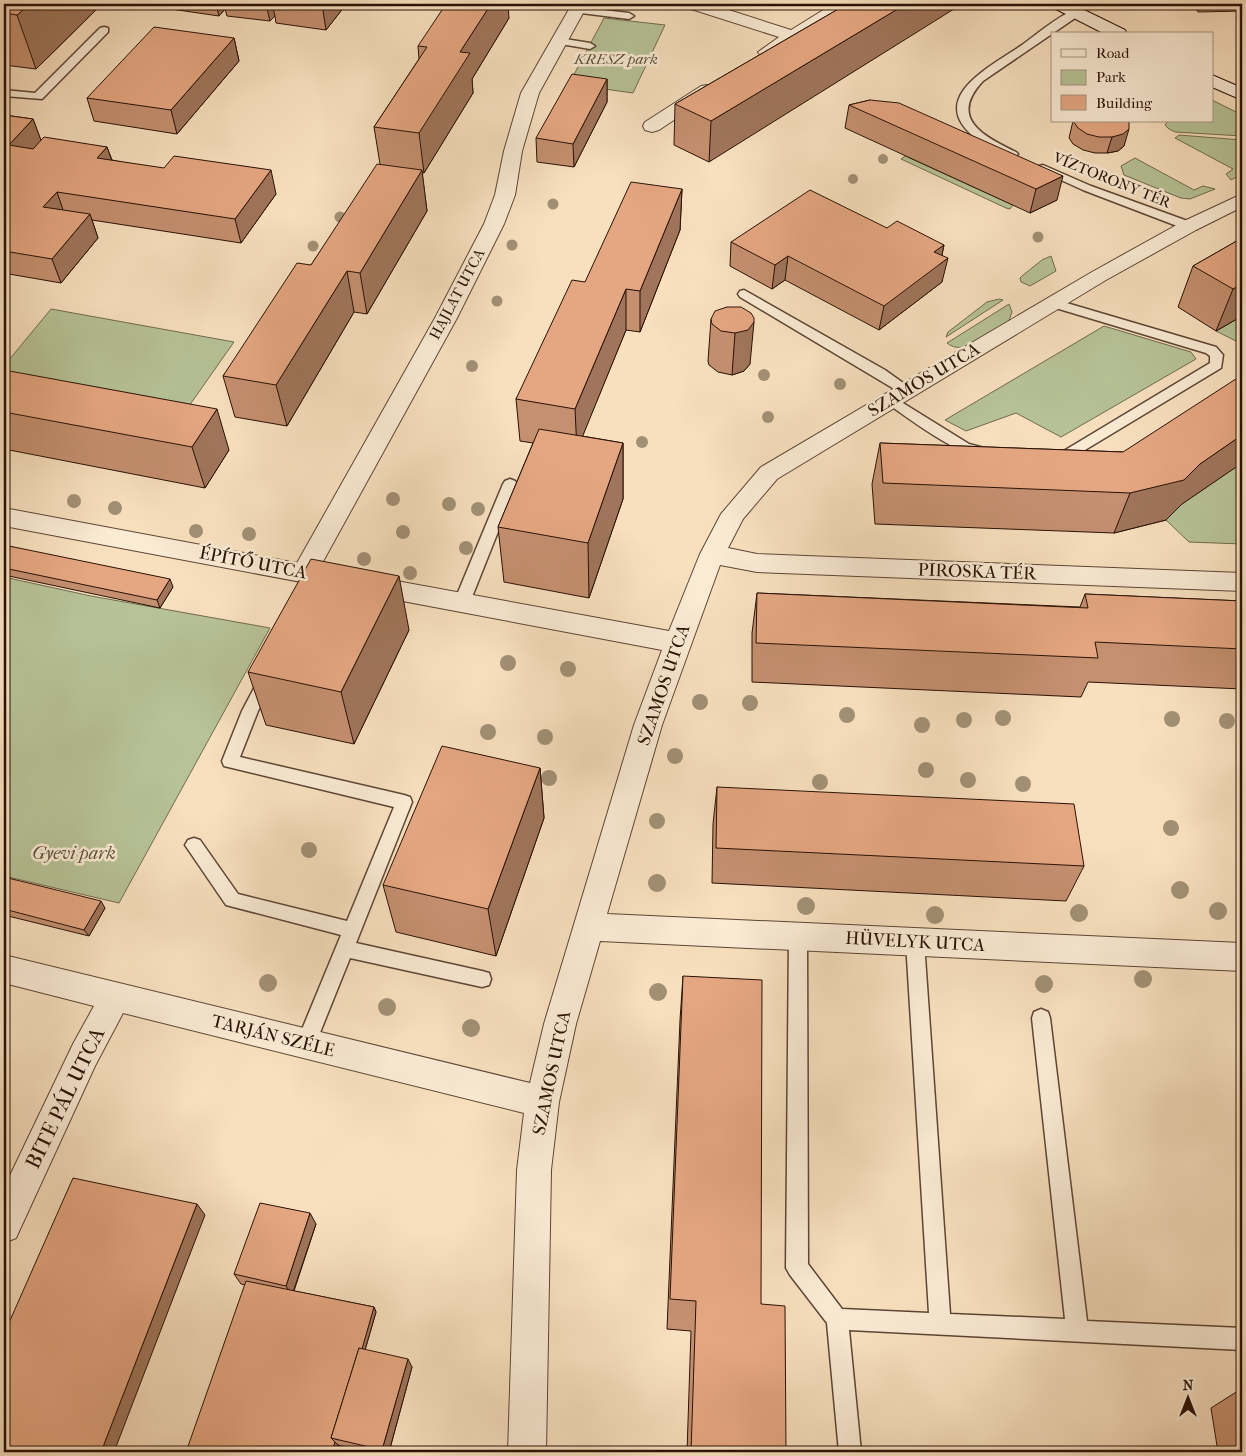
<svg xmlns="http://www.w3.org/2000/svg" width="1246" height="1456" font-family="'IM FELL French Canon',serif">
	<rect width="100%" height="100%" fill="#f8e0bf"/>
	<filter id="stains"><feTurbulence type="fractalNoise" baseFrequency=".004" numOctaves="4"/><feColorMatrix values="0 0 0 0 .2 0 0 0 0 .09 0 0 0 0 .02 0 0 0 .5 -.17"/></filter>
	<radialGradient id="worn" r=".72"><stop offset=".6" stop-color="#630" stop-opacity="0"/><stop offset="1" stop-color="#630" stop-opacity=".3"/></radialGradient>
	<g fill="#b7c397" stroke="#706a4e">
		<path d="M604,18L665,25L633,93L569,84Z"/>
		<path d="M1212,100L1242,115V136L1175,132L1169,129L1165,125L1168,121H1212Z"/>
		<path d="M1179,135L1242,140V174L1231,180L1226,174L1233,169L1175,138Z"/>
		<path d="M905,156L1013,205L1010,209L1006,208L901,159Z"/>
		<path d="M1135,158L1194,190L1203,186L1215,189L1190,199L1181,198L1124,175L1121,166Z"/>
		<path d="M1051,256L1056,271L1030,286L1021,282L1020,278L1022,276L1042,260Z"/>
		<path d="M999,299L1003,300L946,337L948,332L987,302Z"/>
		<path d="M1009,304L1012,312L1007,326C992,334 963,357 947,343Z"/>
		<path d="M51,309L234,342L189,406L4,372V366Z"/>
		<path d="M1242,316V344L1216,331Z"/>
		<path d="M1104,326L1191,352L1196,359L1061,437L1016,413L966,431L945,420Z"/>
		<path d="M1242,463V544L1189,542L1166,520L1182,504Z"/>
		<path d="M4,577L91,596L270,628L119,903L4,876Z"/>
	</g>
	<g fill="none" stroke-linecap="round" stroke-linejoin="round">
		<defs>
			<g id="lane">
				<path d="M577,7L629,13L634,16L629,19L573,12L572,10Z"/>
				<path d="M1077,9L1082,12L1081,14L983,81C948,118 983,136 1016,152L1018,154L1016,156C1004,159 987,146 978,140C923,99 990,67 1022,45C1036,35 1062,13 1077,9Z"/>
				<path d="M104,27L108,28V32L42,99L4,96V90L35,93L100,28Z"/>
				<path d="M559,38L590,43L595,46L590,49L555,43L554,41Z"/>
				<path d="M1043,165L1091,186L1193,223L1195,226L1193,229H1185L1083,190L1039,170L1037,168L1039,166Z"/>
				<path d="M744,290L885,370L913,390L911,393H901L740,297L738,294L740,291Z"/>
				<path d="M1053,299L1216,347L1223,355L1221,368L1070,459L1054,462L1049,460L1047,457L1049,454L1062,452L1210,363V356L1206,353L1049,306L1047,303L1049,300Z"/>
				<path d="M890,395L969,444L988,449L990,452L988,455C964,462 906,416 885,402L883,399L885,396Z"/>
				<path d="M510,479L515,481L517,484L470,602L467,606L462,608L457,606L454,602L503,484L505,481Z"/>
				<path d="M267,673L273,675L275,679L258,711L240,757L404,795L410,797L412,802L356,943L482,971L489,973L491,979L489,985L482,987L350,958L313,1050L306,1053L299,1050L296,1044L341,935L226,905L185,845L188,840L194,838L200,840L238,894L347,921L394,807L224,766L222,761L242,711L261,675Z"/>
				<path d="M798,928L804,930L807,936L808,1264L842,1309L929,1313L906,942L909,936L915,934L921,936L924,942L950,1314L1065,1319L1032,1018L1034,1012L1041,1009L1048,1012L1050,1018L1087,1321L1242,1328V1350L849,1330L861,1452H839L827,1323L790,1275L786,1268L789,936L792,930Z"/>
			</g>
			<g id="street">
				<path d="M572,4H588L539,93L522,151L515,195L504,224L457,318L320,567L669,631L700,554L721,514L761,467L1092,272L1182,222L1242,194V207L1196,230L1106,280L777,479L743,519L728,548L757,554L1242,573V591L757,572L720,565L662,725L607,914L1242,943V971L600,941L576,1024L559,1102L551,1170L546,1452H508L517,1170L524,1113L123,1013L95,1066L16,1238L4,1243V1188L73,1044L94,1006L4,983V955L530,1083L544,1024L634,725L662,650L4,526V508L297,563L435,318L484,224L495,195L504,151L521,93Z"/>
				<path d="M686,4H710L791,30L833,4H852L850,8L773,56L767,57L761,56L758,52L779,37L688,8Z"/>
				<path d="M707,85L713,86L716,90L713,94L659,130L652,132L645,130L643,126L645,122L701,86Z"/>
			</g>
			<g id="secondary">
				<path d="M1052,4H1072L1125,30L1127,34H1105L1054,8Z"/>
				<path d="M1212,75L1242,88V100L1212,87Z"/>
			</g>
		</defs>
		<use href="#lane" stroke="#5d4534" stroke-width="3"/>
		<use href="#street" stroke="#5d4534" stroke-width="2"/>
		<use href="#secondary" stroke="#291105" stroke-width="2"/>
		<use href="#lane" fill="#faebd5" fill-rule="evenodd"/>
		<use href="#street" fill="#faebd5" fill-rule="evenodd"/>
		<use href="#secondary" fill="#faebd5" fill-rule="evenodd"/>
	</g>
	<g fill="#a29075">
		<circle cx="883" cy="159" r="5"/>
		<circle cx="853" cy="179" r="5"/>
		<circle cx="553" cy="204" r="5.5"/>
		<circle cx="340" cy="217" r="5.5"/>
		<circle cx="1038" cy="237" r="5.5"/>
		<circle cx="512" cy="245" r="5.5"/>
		<circle cx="313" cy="246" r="5.5"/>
		<circle cx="497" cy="301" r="5.5"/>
		<circle cx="472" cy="366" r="6"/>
		<circle cx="764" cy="375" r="6"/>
		<circle cx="840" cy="384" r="6"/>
		<circle cx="768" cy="417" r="6"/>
		<circle cx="642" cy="442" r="6"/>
		<circle cx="393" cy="499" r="7"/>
		<circle cx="74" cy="501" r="7"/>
		<circle cx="449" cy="504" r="7"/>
		<circle cx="115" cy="508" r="7"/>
		<circle cx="478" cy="509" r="7"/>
		<circle cx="196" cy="531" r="7"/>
		<circle cx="403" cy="532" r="7"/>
		<circle cx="249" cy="534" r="7"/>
		<circle cx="466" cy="548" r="7"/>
		<circle cx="364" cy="559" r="7"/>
		<circle cx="410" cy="573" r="7"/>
		<circle cx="508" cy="663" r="8"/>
		<circle cx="568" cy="669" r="8"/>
		<circle cx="700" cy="702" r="8"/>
		<circle cx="750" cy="703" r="8"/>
		<circle cx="847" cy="715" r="8"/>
		<circle cx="1003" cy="718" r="8"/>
		<circle cx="1172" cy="719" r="8"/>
		<circle cx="964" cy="720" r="8"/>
		<circle cx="1227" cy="721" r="8"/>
		<circle cx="922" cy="725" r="8"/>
		<circle cx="488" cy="732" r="8"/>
		<circle cx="545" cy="737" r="8"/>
		<circle cx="675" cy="756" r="8"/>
		<circle cx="926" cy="770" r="8"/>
		<circle cx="549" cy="778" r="8"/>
		<circle cx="968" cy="780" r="8"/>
		<circle cx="820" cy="782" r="8"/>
		<circle cx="1023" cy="784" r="8"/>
		<circle cx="657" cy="821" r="8"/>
		<circle cx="1171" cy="828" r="8"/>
		<circle cx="309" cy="850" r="8"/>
		<circle cx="657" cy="883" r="9"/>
		<circle cx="1180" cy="890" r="9"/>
		<circle cx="806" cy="906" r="9"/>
		<circle cx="1218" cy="911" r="9"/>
		<circle cx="1079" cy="913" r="9"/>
		<circle cx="935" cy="915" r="9"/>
		<circle cx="1143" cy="979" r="9"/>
		<circle cx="268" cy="983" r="9"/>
		<circle cx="1044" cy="984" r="9"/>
		<circle cx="658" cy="992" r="9"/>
		<circle cx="387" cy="1007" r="9"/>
		<circle cx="471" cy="1028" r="9"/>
	</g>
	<g fill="#c59070" stroke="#291105">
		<path d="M4,4H102L36,69L4,65Z"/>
		<path d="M169,4H344V7L326,30L276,23L275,16L270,21L227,16L225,9L219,16L171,9Z"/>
		<path d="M847,4L709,162L674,145L675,104Z"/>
		<path d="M1193,4H1242V11L1198,12Z"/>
		<path d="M509,18L472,79L473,93L424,173H422L427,211L367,314L354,312L287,426L235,417L223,376L311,265L380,164L374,127L419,59L418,46Z"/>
		<path d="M234,38L239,61L177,134L94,121L87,98Z"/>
		<path d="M607,79V102L574,167L537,162L536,138Z"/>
		<path d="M870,100L1057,200L1030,213L845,128L849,105Z"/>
		<path d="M4,115L33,119L41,141L107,147L112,160L276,194L241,243L92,220L98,238L61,283L9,274L4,280Z"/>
		<path d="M1073,121H1128L1124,146L1118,151L1107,153H1095L1083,150L1073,144L1069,138Z"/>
		<path d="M682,189L680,230L640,332L626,330L582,436L623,443V499L589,598L504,582L498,527L533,443L520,441L516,399L585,282Z"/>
		<path d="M887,228L944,245L942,255V282L879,330L785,280L772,289L730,266L731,242Z"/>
		<path d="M1242,238V316L1216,331L1178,307L1193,266Z"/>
		<path d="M727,307L750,364L744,371L732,375L718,372L709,365L708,361L711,319Z"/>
		<path d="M4,370L229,450L205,488L4,449Z"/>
		<path d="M880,443L1123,452L1182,504L1166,520L1114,533L875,524L872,484Z"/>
		<path d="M4,545L173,587L160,608L4,575Z"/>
		<path d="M757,593L1080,607L1085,594L1242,601V689L1088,682L1081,697L752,682V633Z"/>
		<path d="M409,630L354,744L266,725L248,672Z"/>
		<path d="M540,768L544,818L496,956L396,932L383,885Z"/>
		<path d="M717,787L1084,866L1066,901L712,883L713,824Z"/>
		<path d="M4,877L105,908L89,936L4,915Z"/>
		<path d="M683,976L761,1304L786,1452H687L691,1331L667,1329L680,1020Z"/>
		<path d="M316,1224L294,1291L374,1307L376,1312L365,1350L412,1367L389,1452H368L338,1445L336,1452L245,1285L241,1284L234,1274Z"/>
		<path d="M1241,1389H1242V1452H1218L1211,1408Z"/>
	</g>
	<g fill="#a0755b" stroke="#291105">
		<path d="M30,4H102L36,69L17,15Z"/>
		<path d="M216,4H224L225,9L219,16Z"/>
		<path d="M266,4H272L275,16L270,21Z"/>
		<path d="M322,4H344V7L326,30Z"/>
		<path d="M491,4H508L509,18L472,79L473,93L424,173L419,133L460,52Z"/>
		<path d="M906,4H962L709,162L711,121Z"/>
		<path d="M234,38L239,61L177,134L171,110Z"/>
		<path d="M607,79V102L574,167L573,144Z"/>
		<path d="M33,119L42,143L18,169L9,145Z"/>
		<path d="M1129,129L1124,146L1118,151L1107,153L1112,137Z"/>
		<path d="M107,147L115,170L97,158Z"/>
		<path d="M271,170L276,194L241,243L235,219Z"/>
		<path d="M422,170L427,211L367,314L360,273Z"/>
		<path d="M1063,176L1057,200L1030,213L1036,189Z"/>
		<path d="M682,189L680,230L640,332V291Z"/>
		<path d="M57,192L65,216L43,207Z"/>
		<path d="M90,214L98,238L61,283L52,259Z"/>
		<path d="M944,245L940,264L948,258L942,282L879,330L884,306L934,252Z"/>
		<path d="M788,256L785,280L772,289L775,265Z"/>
		<path d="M4,263L9,274L4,280Z"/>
		<path d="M347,271L354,312L287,426L276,385Z"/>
		<path d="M4,283L8,293L4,298Z"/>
		<path d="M1242,284V316L1216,331L1233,289Z"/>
		<path d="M626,289V330L577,450L575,409Z"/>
		<path d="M754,322L750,364L744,371L732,375L735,333Z"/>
		<path d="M217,409L229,450L205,488L192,447Z"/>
		<path d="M1242,435V463L1182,504L1166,520L1114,533L1130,493L1200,464Z"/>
		<path d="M623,443V499L589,598L588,543Z"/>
		<path d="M399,576L409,630L354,744L341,692Z"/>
		<path d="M170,579L173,587L160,608L157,600Z"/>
		<path d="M540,768L544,818L496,956L488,909Z"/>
		<path d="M101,901L105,908L89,936L84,930Z"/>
		<path d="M197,1204L205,1215L114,1452H101Z"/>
		<path d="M310,1213L316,1224L292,1295L286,1286Z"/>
		<path d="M374,1307L376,1312L339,1440L335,1439Z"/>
		<path d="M408,1359L412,1367L389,1452H384L382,1450Z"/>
		<path d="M335,1442L338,1445L336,1452H332Z"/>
	</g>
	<g fill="#e5a782" stroke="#291105">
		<path d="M4,4H30L17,15L4,13Z"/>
		<path d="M446,4H491L460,52L470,53L419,133L374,127L427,47L418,46Z"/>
		<path d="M847,4H906L711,121L675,104Z"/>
		<path d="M154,27L234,38L171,110L87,98Z"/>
		<path d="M572,74L607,79L573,144L536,138Z"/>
		<path d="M870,100L899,103L1063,176L1036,189L849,105Z"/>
		<path d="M4,115L33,119L9,145L33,149L44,137L107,147L97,158L164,168L174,156L271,170L235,219L57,192L43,207L90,214L52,259L4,251V187L7,184L4,183Z"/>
		<path d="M1073,121H1128L1129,123V129L1123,134L1112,137H1099L1087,134L1078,128Z"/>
		<path d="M377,164L422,170L360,273L347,271L276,385L223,376L297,263L311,265Z"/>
		<path d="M631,182L682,189L640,291L626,289L575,409L516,399L572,280L585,282Z"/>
		<path d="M810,190L887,228L897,221L944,245L934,252L948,258L884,306L788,256L775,265L731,242Z"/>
		<path d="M1242,238V284L1233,289L1193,266Z"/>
		<path d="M727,307H741L751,313L754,318V322L748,330L735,333L721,331L712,324L711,319L715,311Z"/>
		<path d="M4,370L217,409L192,447L4,412Z"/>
		<path d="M1242,375V435L1200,464L1184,480L1130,493L883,483L880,443L1123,452Z"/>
		<path d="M539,429L623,443L588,543L498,527Z"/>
		<path d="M4,545L170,579L157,600L4,568Z"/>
		<path d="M311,559L399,576L341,692L248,672Z"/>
		<path d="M757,593L1088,608L1085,594L1242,601V649L1095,642L1098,658L756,643Z"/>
		<path d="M442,746L540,768L488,909L383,885Z"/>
		<path d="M717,787L1074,804L1084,866L716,848Z"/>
		<path d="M4,877L101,901L84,930L4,909Z"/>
		<path d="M683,976L762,980L761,1304L785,1306L786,1452H691L696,1301L670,1299Z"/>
		<path d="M73,1178L197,1204L101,1452H4V1334Z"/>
		<path d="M260,1203L310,1213L286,1286L234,1274Z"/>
		<path d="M246,1281L374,1307L362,1349L359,1348L331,1438L335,1442L332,1452H186Z"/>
		<path d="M359,1348L408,1359L382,1450L331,1438Z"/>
	</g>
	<g text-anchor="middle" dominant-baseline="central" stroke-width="5" stroke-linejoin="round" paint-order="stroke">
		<g font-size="15" font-style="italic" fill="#5b4f38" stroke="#faebd5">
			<text x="616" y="59">KRESZ park</text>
		</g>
		<g font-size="15" fill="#291105" stroke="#faebd5">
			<text transform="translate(1112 180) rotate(22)">VÍZTORONY TÉR</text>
			<text transform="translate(457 294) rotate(-62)">HAJLAT UTCA</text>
		</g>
		<g font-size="18" fill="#291105" stroke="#faebd5">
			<text transform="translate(924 380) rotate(-31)">SZAMOS UTCA</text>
			<text transform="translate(253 563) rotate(11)">ÉPÍTŐ UTCA</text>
			<text transform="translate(977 572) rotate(2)">PIROSKA TÉR</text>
			<text transform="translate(664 685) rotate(-71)">SZAMOS UTCA</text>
			<text transform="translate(915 942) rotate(3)">HÜVELYK UTCA</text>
			<text transform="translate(273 1036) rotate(14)">TARJÁN SZÉLE</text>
			<text transform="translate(552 1073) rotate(-78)">SZAMOS UTCA</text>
		</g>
		<g font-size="18" font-style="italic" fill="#5b4f38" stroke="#faebd5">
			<text x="74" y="853">Gyevi park</text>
		</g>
		<g font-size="21" fill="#291105" stroke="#faebd5">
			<text transform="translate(65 1098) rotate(-64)">BITE PÁL UTCA</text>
		</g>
	</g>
	<rect width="1246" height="1456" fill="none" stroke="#f8e0bf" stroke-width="20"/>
	<rect x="5" y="5" width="1236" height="1446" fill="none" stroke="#291105" stroke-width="2.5"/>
	<rect x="10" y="10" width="1226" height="1436" fill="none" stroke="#291105"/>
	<rect x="1051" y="32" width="162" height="90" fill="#faebd5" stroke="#a69482"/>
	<rect x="1061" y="49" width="25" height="8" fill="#faebd5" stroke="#a69482"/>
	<text x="1096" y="58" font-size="15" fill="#291105">Road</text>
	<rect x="1061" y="70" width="25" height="15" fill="#b7c397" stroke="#a69482"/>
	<text x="1096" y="82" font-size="15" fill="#291105">Park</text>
	<rect x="1061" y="95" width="25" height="15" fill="#e5a782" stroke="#a69482"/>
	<text x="1096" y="108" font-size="15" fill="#291105">Building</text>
	<g transform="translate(1188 1398)" stroke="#faebd5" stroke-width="4" paint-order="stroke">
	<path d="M0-4L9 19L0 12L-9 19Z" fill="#291105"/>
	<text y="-8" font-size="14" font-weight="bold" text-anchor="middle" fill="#291105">N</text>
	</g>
	<rect width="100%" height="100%" filter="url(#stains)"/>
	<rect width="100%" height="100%" fill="url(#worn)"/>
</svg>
